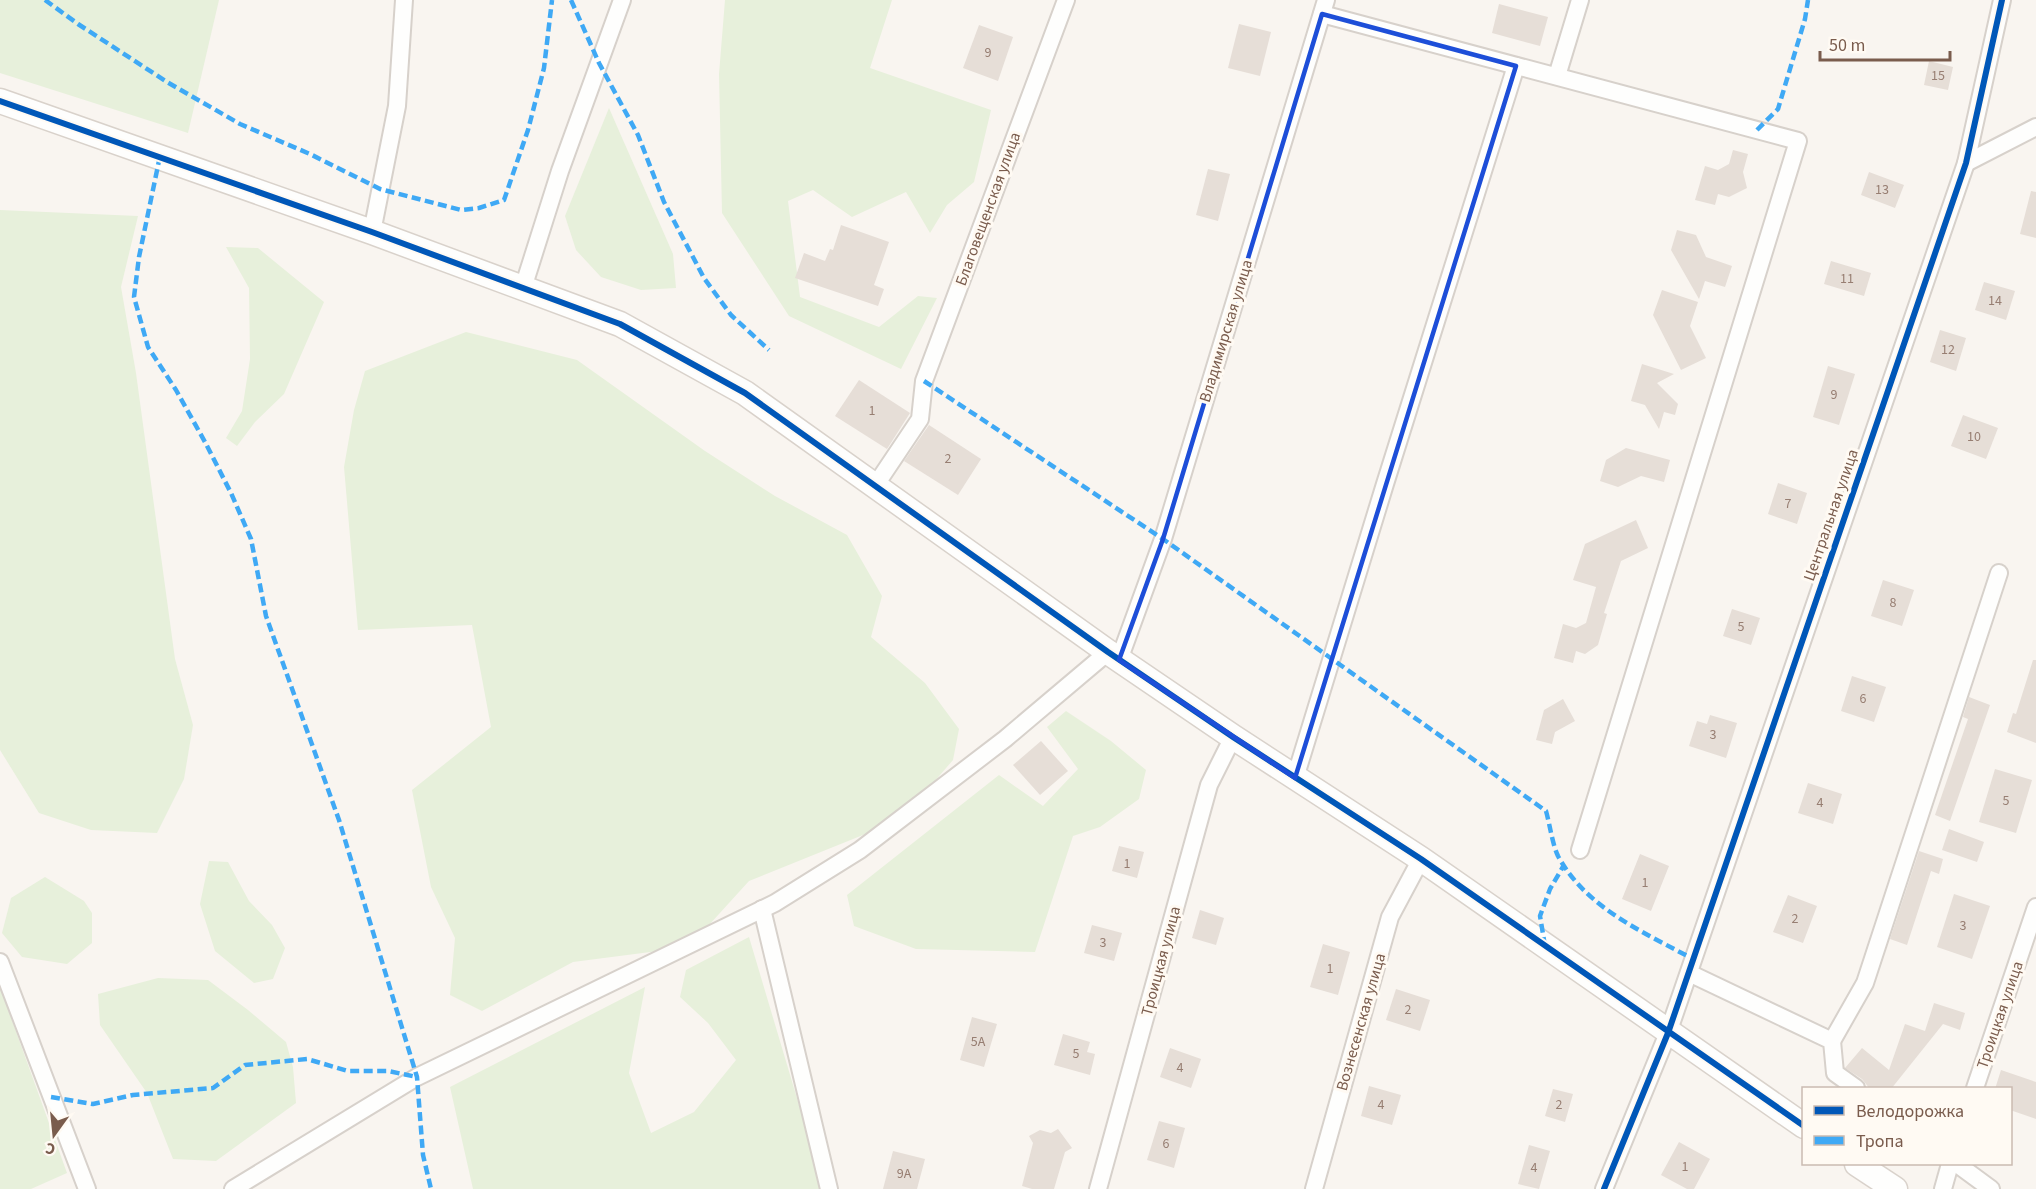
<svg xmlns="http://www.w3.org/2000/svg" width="2036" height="1189" font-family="'Source Sans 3',sans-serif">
	<rect width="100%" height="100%" fill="#f9f5f0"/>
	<g fill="#e7f0db">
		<path d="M0,0H219L188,133L0,73Z"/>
		<path d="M725,0H892L870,68L991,110L974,182L947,205L930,233L906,192L852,217L813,190L788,201L800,297L879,327L918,296L937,298L901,369L789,316L722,213L719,74Z"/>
		<path d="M609,108L673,254L676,288L641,290L601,277L576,250L565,216Z"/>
		<path d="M0,210L138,216L121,287L136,373L175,659L193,725L184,779L157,833L91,830L39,813L0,750Z"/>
		<path d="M226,247L258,248L324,302L284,394L255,422L237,446L226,438L242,411L250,359L249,288Z"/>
		<path d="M466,332L577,360L705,451L775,496L847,535L882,596L871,637L925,683L959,729L953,760L927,790L915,814L749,881L689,947L573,962L482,1011L450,995L455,938L431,887L412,790L491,727L472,625L358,630L344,467L354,410L365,371Z"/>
		<path d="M1066,711L1111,741L1146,770L1139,799L1100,827L1073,836L1035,952L916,949L854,926L847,895L999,775L1043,806L1078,769L1047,727Z"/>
		<path d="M209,861L228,862L249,901L272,925L285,948L273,979L254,983L215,951L200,904Z"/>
		<path d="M45,877L84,901L92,913V943L67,964L22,957L2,933L11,898Z"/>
		<path d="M749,937L824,1189H473L450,1087L645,987L629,1073L651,1133L694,1112L736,1060L708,1023L680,997L686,970Z"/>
		<path d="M158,978L208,980L248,1010L286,1042L293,1067L296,1103L216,1161L173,1159L147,1093L100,1025L98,994Z"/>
		<path d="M0,987L67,1173L31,1189H0Z"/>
	</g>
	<g fill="#e6ded7">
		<path d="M1499,4L1548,17L1540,46L1492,33Z"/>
		<path d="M1239,24L1271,32L1260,76L1228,68Z"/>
		<path d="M979,25L1013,37L998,81L963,68Z"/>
		<path d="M1929,61L1953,67L1948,90L1924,85Z"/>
		<path d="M1733,150L1748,154L1743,172L1747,188L1729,197L1718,194L1715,205L1695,200L1705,166L1718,170L1729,164Z"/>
		<path d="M1208,169L1230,174L1218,221L1196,215Z"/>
		<path d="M1869,172L1904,185L1895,208L1861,195Z"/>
		<path d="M2031,191L2036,192V238L2020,234Z"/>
		<path d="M841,225L889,242L874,285L884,289L878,306L795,278L804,253L825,261L830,249L833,250Z"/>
		<path d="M1677,230L1696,235L1706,257L1732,266L1725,287L1705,281L1699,299L1671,250Z"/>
		<path d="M1831,261L1871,273L1864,296L1824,284Z"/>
		<path d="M1984,282L2015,291L2006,320L1975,310Z"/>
		<path d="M1662,290L1698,302L1690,326L1706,358L1681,370L1653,315Z"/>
		<path d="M1940,330L1966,338L1956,371L1930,362Z"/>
		<path d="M1642,364L1674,374L1657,383L1678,404L1675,415L1664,412L1659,429L1645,405L1631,401Z"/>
		<path d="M1828,366L1855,374L1839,425L1813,417Z"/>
		<path d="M859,380L910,413L887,449L835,416Z"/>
		<path d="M1963,415L1998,428L1986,459L1951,446Z"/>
		<path d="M929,425L981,459L958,495L904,461Z"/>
		<path d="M1626,448L1670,460L1664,482L1641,476L1618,487L1600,481L1606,460Z"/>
		<path d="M1778,483L1807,493L1797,524L1768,514Z"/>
		<path d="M1636,520L1648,548L1621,561L1604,613L1607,614L1598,645L1585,654L1576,651L1573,663L1554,658L1563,624L1576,628L1586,623L1596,587L1573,580L1585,544Z"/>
		<path d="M1883,580L1914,590L1902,626L1871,616Z"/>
		<path d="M1732,609L1760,618L1751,645L1723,636Z"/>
		<path d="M2033,660H2036V743L2007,732L2013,713L2016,714Z"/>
		<path d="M1852,676L1886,687L1874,722L1841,711Z"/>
		<path d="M1969,697L1990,705L1950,821L1935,815L1968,719L1963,717Z"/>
		<path d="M1563,699L1575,721L1555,732L1552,744L1536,740L1544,710Z"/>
		<path d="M1710,715L1737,723L1726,758L1689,746L1697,721L1707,724Z"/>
		<path d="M1041,741L1068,771L1040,795L1013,765Z"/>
		<path d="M1995,769L2032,780L2016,833L1979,822Z"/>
		<path d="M1808,783L1842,794L1833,824L1798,813Z"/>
		<path d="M1949,829L1984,842L1977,862L1942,850Z"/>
		<path d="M1119,846L1144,852L1137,878L1112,871Z"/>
		<path d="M1919,851L1943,859L1939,874L1931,871L1907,945L1890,939Z"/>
		<path d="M1640,854L1669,866L1651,911L1622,899Z"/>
		<path d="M1954,894L1990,906L1972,959L1937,947Z"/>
		<path d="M1788,895L1817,906L1803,943L1773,932Z"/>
		<path d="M1200,910L1224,918L1216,945L1192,938Z"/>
		<path d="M1092,925L1122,933L1114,961L1084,953Z"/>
		<path d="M1323,944L1350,952L1338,995L1310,987Z"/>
		<path d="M1396,989L1430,1000L1420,1031L1386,1020Z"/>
		<path d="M1934,1003L1965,1013L1960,1030L1943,1024L1891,1089H1870L1862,1079L1845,1068L1862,1048L1889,1070L1905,1024L1925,1031Z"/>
		<path d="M972,1017L997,1024L984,1067L960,1060Z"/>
		<path d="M1063,1034L1090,1042L1087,1052L1095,1054L1090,1075L1054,1065Z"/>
		<path d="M1170,1048L1201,1059L1191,1088L1160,1077Z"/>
		<path d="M2001,1070L2036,1082V1119L2010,1110V1089H1995Z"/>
		<path d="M1369,1086L1401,1095L1392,1125L1361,1116Z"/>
		<path d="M1553,1089L1573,1094L1565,1122L1545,1116Z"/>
		<path d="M1159,1121L1185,1128L1174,1168L1147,1160Z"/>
		<path d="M1058,1129L1072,1148L1065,1152L1054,1189H1032L1022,1186L1033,1143L1029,1136L1040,1130L1051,1133Z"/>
		<path d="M1679,1142L1710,1159L1694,1189H1687L1661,1175Z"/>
		<path d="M1529,1145L1550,1151L1539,1189L1518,1184Z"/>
		<path d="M893,1151L925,1159L917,1189H883Z"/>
	</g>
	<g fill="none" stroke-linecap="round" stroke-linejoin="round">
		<defs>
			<g id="street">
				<path d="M1322,14L1798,141L1580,850"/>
				<path d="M1557,76L1580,0"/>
				<path d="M1966,163L2036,127"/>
				<path d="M372,232L397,106L404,0"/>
				<path d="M523,288L560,171L622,0"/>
				<path d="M875,486L920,419L924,381L1066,0"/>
				<path d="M1119,660L1163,539L1326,0"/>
				<path d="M1295,778L1385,484L1516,66"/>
				<path d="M762,909L829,1189"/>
				<path d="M0,962L87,1189"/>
				<path d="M1689,973L1832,1041L1835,1073L1856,1088"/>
				<path d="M1832,1041L1865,983L1999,573"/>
				<path d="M1975,1088L2036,907"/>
				<path d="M1957,1164L1991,1189"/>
				<path d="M233,1189L417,1077L775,903L860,850L1005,739L1108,652"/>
				<path d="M1098,1189L1209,785L1233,737"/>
				<path d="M1314,1189L1390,917L1421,859"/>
				<path d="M1604,1189L1668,1033L1966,163L2002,0"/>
				<path d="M1943,1189L1950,1164"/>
			</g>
			<g id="secondary">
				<path d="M0,101L372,232L620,324L745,393L1108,652L1233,737L1421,859L1804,1126"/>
				<path d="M1857,1164L1895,1189"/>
			</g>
		</defs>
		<use href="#street" stroke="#d7d1cb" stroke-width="20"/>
		<use href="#secondary" stroke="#d9d2cb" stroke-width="27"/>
		<use href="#street" stroke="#fefefd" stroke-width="16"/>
		<use href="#secondary" stroke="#fefefd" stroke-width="24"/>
		<g stroke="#3fa9f5" stroke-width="4.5" stroke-dasharray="9 4.5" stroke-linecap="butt">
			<path d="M45,0L78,24L167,82L240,124L310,154L380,189L461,210L479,208L504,200L528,130L544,68L552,0"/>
			<path d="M571,0L599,63L638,135L664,202L704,278L731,315L769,350"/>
			<path d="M1757,130L1778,109L1805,19L1808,0"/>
			<path d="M160,156L139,257L134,297L148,347L176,390L205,442L231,493L251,539L266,616L339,820L417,1077L423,1155L431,1189"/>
			<path d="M924,381L1163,539L1546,811C1550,825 1552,843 1558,856C1586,908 1643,932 1693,959"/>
			<path d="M1545,946L1540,916L1550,889L1564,865"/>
			<path d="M51,1097L93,1104L133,1095L213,1088L245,1065L307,1059L348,1071H388L417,1077"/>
		</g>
		<defs>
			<g id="cycleway">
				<path d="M0,101L372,232L620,324L745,393L1108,652L1233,737L1421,859L1804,1126"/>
				<path d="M1604,1189L1668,1033L1966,163L2002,0"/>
			</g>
		</defs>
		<use href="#cycleway" stroke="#fffaf3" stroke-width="10"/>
		<use href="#cycleway" stroke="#0057b8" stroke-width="6"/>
	</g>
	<path fill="none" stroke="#1d4ed8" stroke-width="4.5" stroke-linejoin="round" d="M1322,14L1516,66L1295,778L1119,660L1163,539Z"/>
	<g text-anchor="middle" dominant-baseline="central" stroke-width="6" stroke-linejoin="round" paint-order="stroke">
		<g font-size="14" fill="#977e72">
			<text x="988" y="53">9</text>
			<text x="1938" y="76">15</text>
			<text x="1882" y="190">13</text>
			<text x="1847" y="279">11</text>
			<text x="1995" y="301">14</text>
			<text x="1948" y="350">12</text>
			<text x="1834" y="395">9</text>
			<text x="872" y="411">1</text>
			<text x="1974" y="437">10</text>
			<text x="948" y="459">2</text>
			<text x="1788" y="504">7</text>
			<text x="1893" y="603">8</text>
			<text x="1741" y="627">5</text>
			<text x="1863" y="699">6</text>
			<text x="1713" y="735">3</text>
			<text x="2006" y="801">5</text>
			<text x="1820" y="803">4</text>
			<text x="1127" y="864">1</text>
			<text x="1645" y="883">1</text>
			<text x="1795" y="919">2</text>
			<text x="1963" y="926">3</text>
			<text x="1103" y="943">3</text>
			<text x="1330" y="969">1</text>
			<text x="1408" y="1010">2</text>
			<text x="978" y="1042">5А</text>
			<text x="1076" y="1054">5</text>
			<text x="1180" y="1068">4</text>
			<text x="1381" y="1105">4</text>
			<text x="1559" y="1105">2</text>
			<text x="1166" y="1144">6</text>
			<text x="1685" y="1167">1</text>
			<text x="1534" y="1168">4</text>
			<text x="904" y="1174">9А</text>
		</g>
		<g font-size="16" fill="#7a5c4d" stroke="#fffaf3">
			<text transform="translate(988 209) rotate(-70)">Благовещенская улица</text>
			<text transform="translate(1226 331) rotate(-73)">Владимирская улица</text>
			<text transform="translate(1831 515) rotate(-71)">Центральная улица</text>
			<text transform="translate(1161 961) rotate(-75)">Троицкая улица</text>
			<text transform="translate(2000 1015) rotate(-71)">Троицкая улица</text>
			<text transform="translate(1361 1022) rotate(-74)">Вознесенская улица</text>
		</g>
	</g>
	<rect x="1802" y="1087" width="210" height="78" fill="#fffaf3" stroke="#cabbb1" stroke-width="1.5"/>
	<rect x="1814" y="1106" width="30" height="9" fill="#0057b8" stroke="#cabbb1" stroke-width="1.5"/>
	<text x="1856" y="1117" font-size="18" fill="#7a5c4d">Велодорожка</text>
	<rect x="1814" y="1136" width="30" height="9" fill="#3fa9f5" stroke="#cabbb1" stroke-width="1.5"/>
	<text x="1856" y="1147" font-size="18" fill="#7a5c4d">Тропа</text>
	<g transform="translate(54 1135) rotate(195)" stroke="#fffaf3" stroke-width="4.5" paint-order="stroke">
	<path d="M0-4.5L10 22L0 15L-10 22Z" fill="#7a5c4d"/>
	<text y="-9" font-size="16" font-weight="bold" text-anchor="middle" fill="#7a5c4d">С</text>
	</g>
	<path d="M1820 51v9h130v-9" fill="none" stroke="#7a5c4d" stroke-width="3"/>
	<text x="1829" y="51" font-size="18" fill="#7a5c4d" stroke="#fffaf3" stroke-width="4.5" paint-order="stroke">50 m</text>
</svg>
